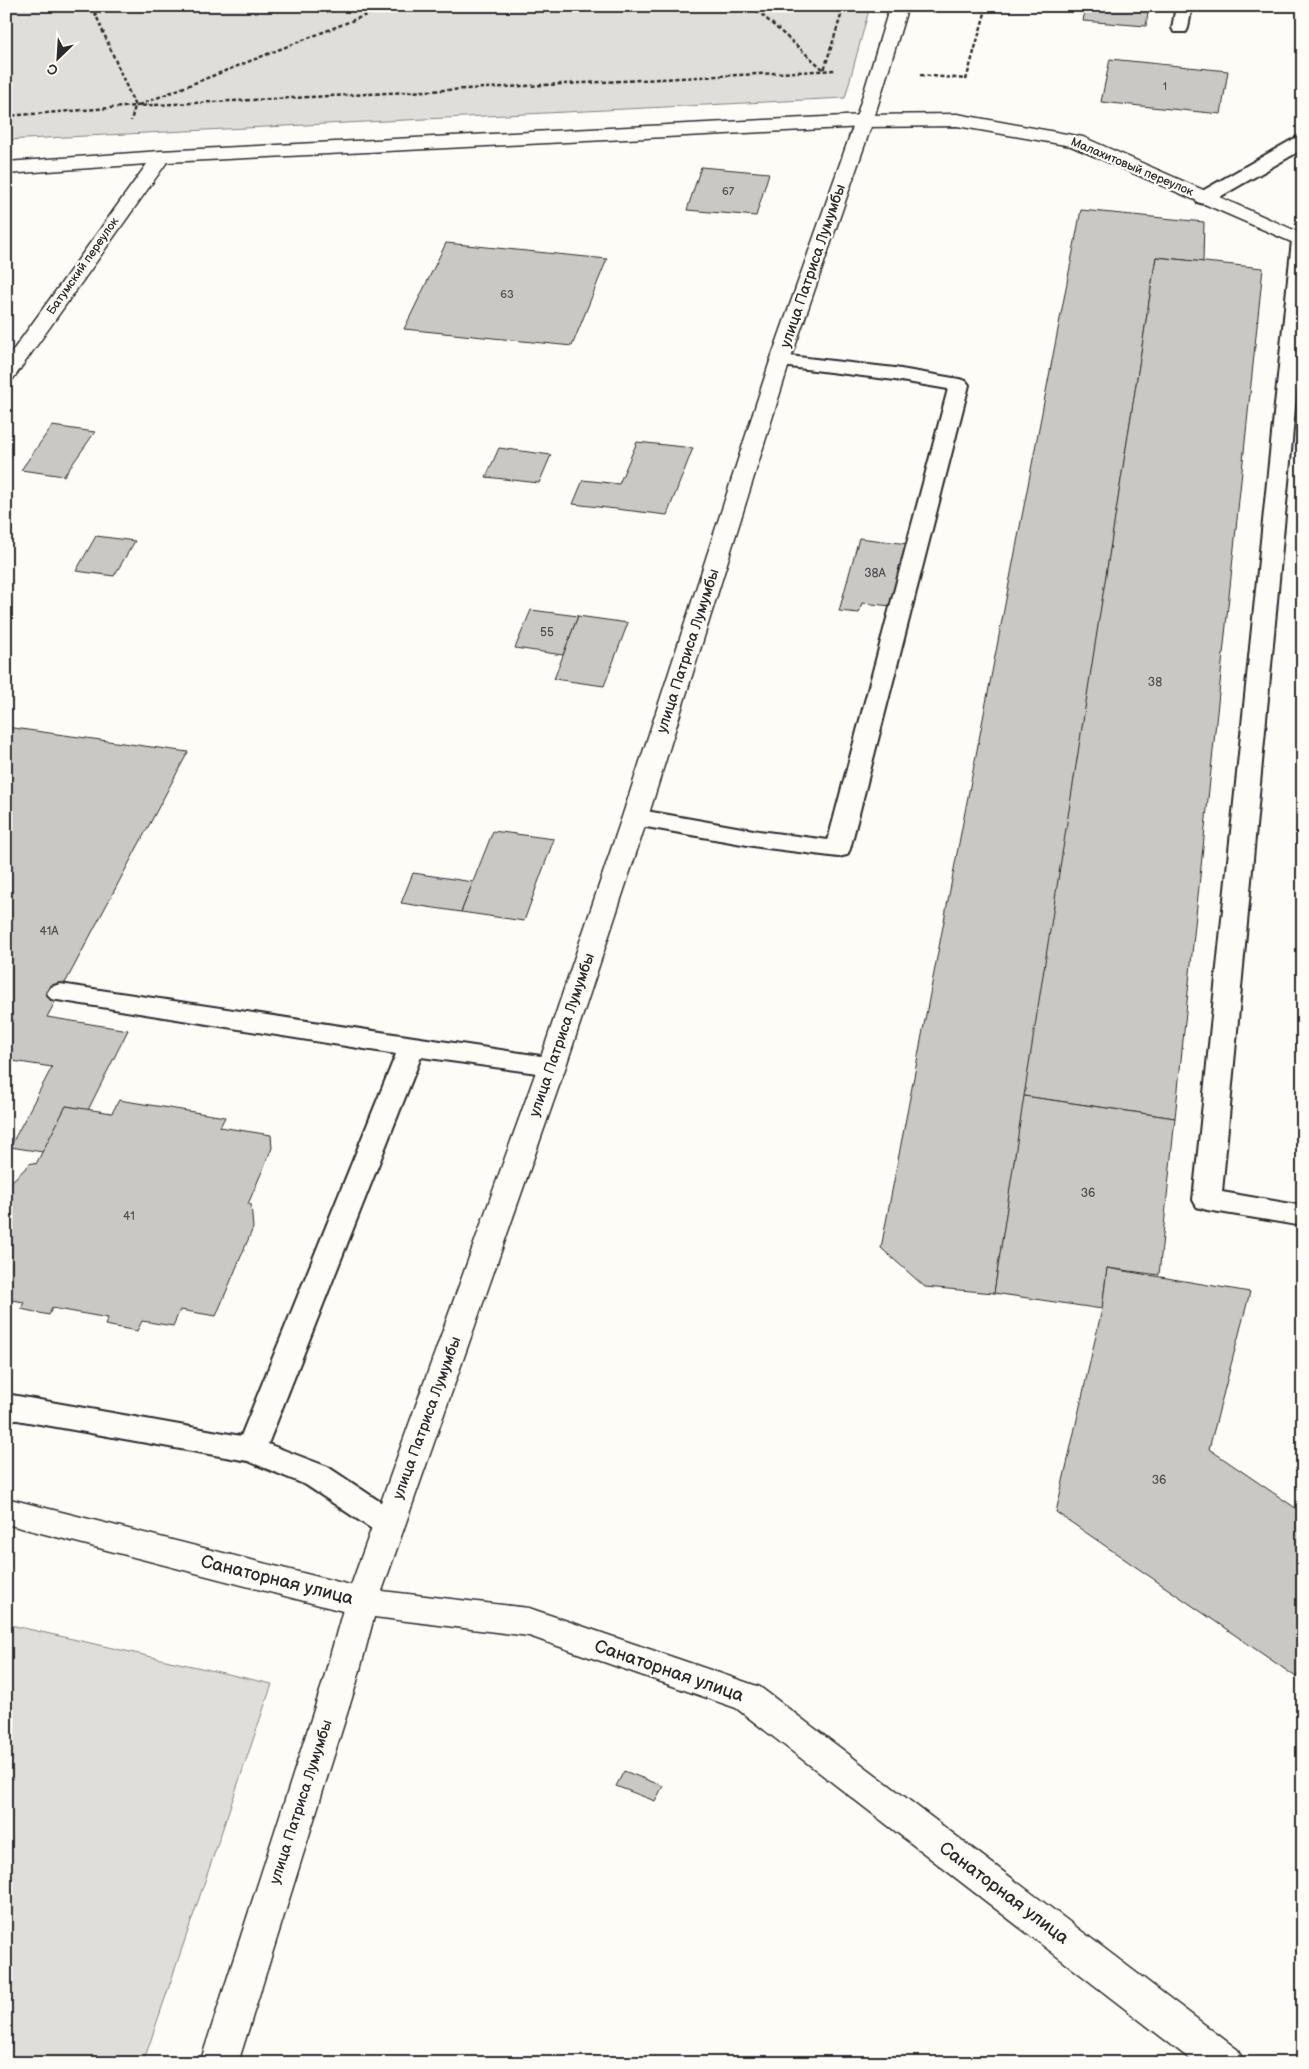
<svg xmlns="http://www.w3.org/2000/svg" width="1309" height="2069" font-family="'Balsamiq Sans',sans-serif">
	<rect width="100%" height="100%" fill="#fdfcf7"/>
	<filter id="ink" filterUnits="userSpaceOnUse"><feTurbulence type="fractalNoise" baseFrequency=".02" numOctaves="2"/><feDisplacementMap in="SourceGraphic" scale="10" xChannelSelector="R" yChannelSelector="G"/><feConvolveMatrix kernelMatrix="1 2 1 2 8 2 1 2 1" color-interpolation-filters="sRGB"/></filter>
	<g filter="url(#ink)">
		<g fill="#dfdeda" stroke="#858482">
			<path d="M6,6H870L845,98L6,140Z"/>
			<path d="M6,1624L272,1684L143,2063H6Z"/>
		</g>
		<g fill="#c9c8c4" stroke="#2b2b2b">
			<path d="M1086,6H1149L1146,26L1083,21Z"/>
			<path d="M1110,59L1228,71L1221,114L1101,102Z"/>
			<path d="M701,167L769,173L756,216L687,210Z"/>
			<path d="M1081,210L1204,222L1203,262L1156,257L994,1293L925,1287L881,1248Z"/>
			<path d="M446,243L607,259L572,346L404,329Z"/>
			<path d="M1156,257L1263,268L1175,1118L1024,1096Z"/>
			<path d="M52,426L95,432L64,476L21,470Z"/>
			<path d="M637,442L693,448L667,515L573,504L583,480L619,484Z"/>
			<path d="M499,448L551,455L539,483L486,477Z"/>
			<path d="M96,536L135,541L114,576L76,571Z"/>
			<path d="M859,538L908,544L892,606L862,603L859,613L839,611Z"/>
			<path d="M531,610L578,616L563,655L515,648Z"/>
			<path d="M578,616L628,623L604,686L554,679Z"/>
			<path d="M6,727L188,752L47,1017L128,1030L88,1110L66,1106L43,1152L10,1147L52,1067L6,1060Z"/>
			<path d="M493,831L554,839L524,921L461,912Z"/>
			<path d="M413,873L473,882L461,912L401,903Z"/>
			<path d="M1024,1096L1175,1118L1159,1275L1107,1268L1102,1309L994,1293Z"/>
			<path d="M119,1100L225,1117L220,1127L271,1135L272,1148L248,1204H251L253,1228L216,1316L180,1310L173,1326L142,1321L137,1331L105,1325L108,1318L52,1308L49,1315L21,1309L24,1302L6,1299V1192L11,1182L31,1163L36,1164L66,1106L112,1113Z"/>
			<path d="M1107,1268L1250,1292L1209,1449L1303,1513V1671L1296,1677L1056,1512L1102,1309Z"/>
			<path d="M624,1771L663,1786L655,1801L616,1786Z"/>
			<path d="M500,2057L524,2063H499Z"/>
		</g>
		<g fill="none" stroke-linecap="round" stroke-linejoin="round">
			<defs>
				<g id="service">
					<path d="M1176,6H1192L1188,28L1186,32H1174L1172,28Z"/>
					<path d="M1303,136V149L1211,202L1204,204L1197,202L1195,198L1197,194L1297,137Z"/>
					<path d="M1301,234L1303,235V322L1222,1192L1303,1206V1226L1207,1210L1197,1207L1193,1200L1292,240L1294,236Z"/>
					<path d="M780,355L895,368L959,379L966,381L969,385L850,849L847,855L838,857L759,847L635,825L626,822L623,817L626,812L635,809L759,831L828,840L948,389L895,380L773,365L770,361L773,357Z"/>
					<path d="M60,984L561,1059L565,1066L561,1073L552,1075L421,1057L268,1444L328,1467L400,1515L404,1524L400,1533L389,1537L378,1533L306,1485L248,1461L6,1418V1394L241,1436L396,1054L51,999L47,993L51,987Z"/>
				</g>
				<g id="minor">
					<path d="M957,114L1083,137L1303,234V247L1071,146L957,126L864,127L167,162L13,379L6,381V360L147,164L6,174V162L161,151L864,115Z"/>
					<path d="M6,1498L362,1588L374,1592L379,1602L374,1612L362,1616L6,1524Z"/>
				</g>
				<path id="tertiary" d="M890,6H908L873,121L790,361L648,817L566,1066L382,1591L529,1608L760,1687L1238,2050L1244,2063H1195L736,1708L529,1636L374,1617L356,1685L238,2063H200L322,1685L345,1602L538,1066L622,817L770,361L855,121Z"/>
			</defs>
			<use href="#service" stroke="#2b2b2b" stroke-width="4"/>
			<use href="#minor" stroke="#2b2b2b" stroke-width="3"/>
			<use href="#tertiary" stroke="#2b2b2b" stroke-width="3"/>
			<g stroke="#2b2b2b" stroke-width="2.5" stroke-dasharray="4 2.5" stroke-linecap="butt">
				<path d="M92,6L135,106L131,121"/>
				<path d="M752,6L824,70L844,6"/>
				<path d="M920,75L967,79"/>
				<path d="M966,80L987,6"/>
				<path d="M139,105L389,6"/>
				<path d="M6,116L135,106L836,70"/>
			</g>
			<use href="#service" fill="#fdfcf7" fill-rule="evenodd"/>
			<use href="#minor" fill="#fdfcf7" fill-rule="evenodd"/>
			<use href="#tertiary" fill="#fdfcf7" fill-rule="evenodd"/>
		</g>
	</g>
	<g text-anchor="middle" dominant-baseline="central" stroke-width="4.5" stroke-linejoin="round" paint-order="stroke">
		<g font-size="11" fill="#525251">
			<text x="1165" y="86">1</text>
			<text x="728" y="191">67</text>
			<text x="507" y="294">63</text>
		</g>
		<g font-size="12" fill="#2b2b2b" stroke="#fdfcf7">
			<text transform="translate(1132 167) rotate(23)">Малахитовый переулок</text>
			<text transform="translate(83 266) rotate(-55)">Батумский переулок</text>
		</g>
		<g font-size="12" fill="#525251">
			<text x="875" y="573">38А</text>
			<text x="547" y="632">55</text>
			<text x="1155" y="682">38</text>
			<text x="49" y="931">41А</text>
			<text x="1088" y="1193">36</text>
			<text x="129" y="1216">41</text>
			<text x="1159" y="1480">36</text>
		</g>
		<g font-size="15" fill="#2b2b2b" stroke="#fdfcf7">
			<text transform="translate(813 266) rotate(-71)">улица Патриса Лумумбы</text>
			<text transform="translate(688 651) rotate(-72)">улица Патриса Лумумбы</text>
			<text transform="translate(562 1035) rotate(-71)">улица Патриса Лумумбы</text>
			<text transform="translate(427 1418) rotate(-70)">улица Патриса Лумумбы</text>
			<text transform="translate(301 1802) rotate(-72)">улица Патриса Лумумбы</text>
		</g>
		<g font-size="18" fill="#2b2b2b" stroke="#fdfcf7">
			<text transform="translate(277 1580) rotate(14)">Санаторная улица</text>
			<text transform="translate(669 1671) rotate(19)">Санаторная улица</text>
			<text transform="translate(1004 1893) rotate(37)">Санаторная улица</text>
		</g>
	</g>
	<rect width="1309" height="2069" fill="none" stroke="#fdfcf7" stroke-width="25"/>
	<rect x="12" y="12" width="1284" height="2044" fill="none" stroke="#2b2b2b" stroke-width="2" filter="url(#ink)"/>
	<g transform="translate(58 58) rotate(205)" stroke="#fdfcf7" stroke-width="4" paint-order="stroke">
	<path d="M0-4L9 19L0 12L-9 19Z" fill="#2b2b2b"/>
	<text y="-8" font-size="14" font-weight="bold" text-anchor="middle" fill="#2b2b2b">С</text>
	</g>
</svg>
